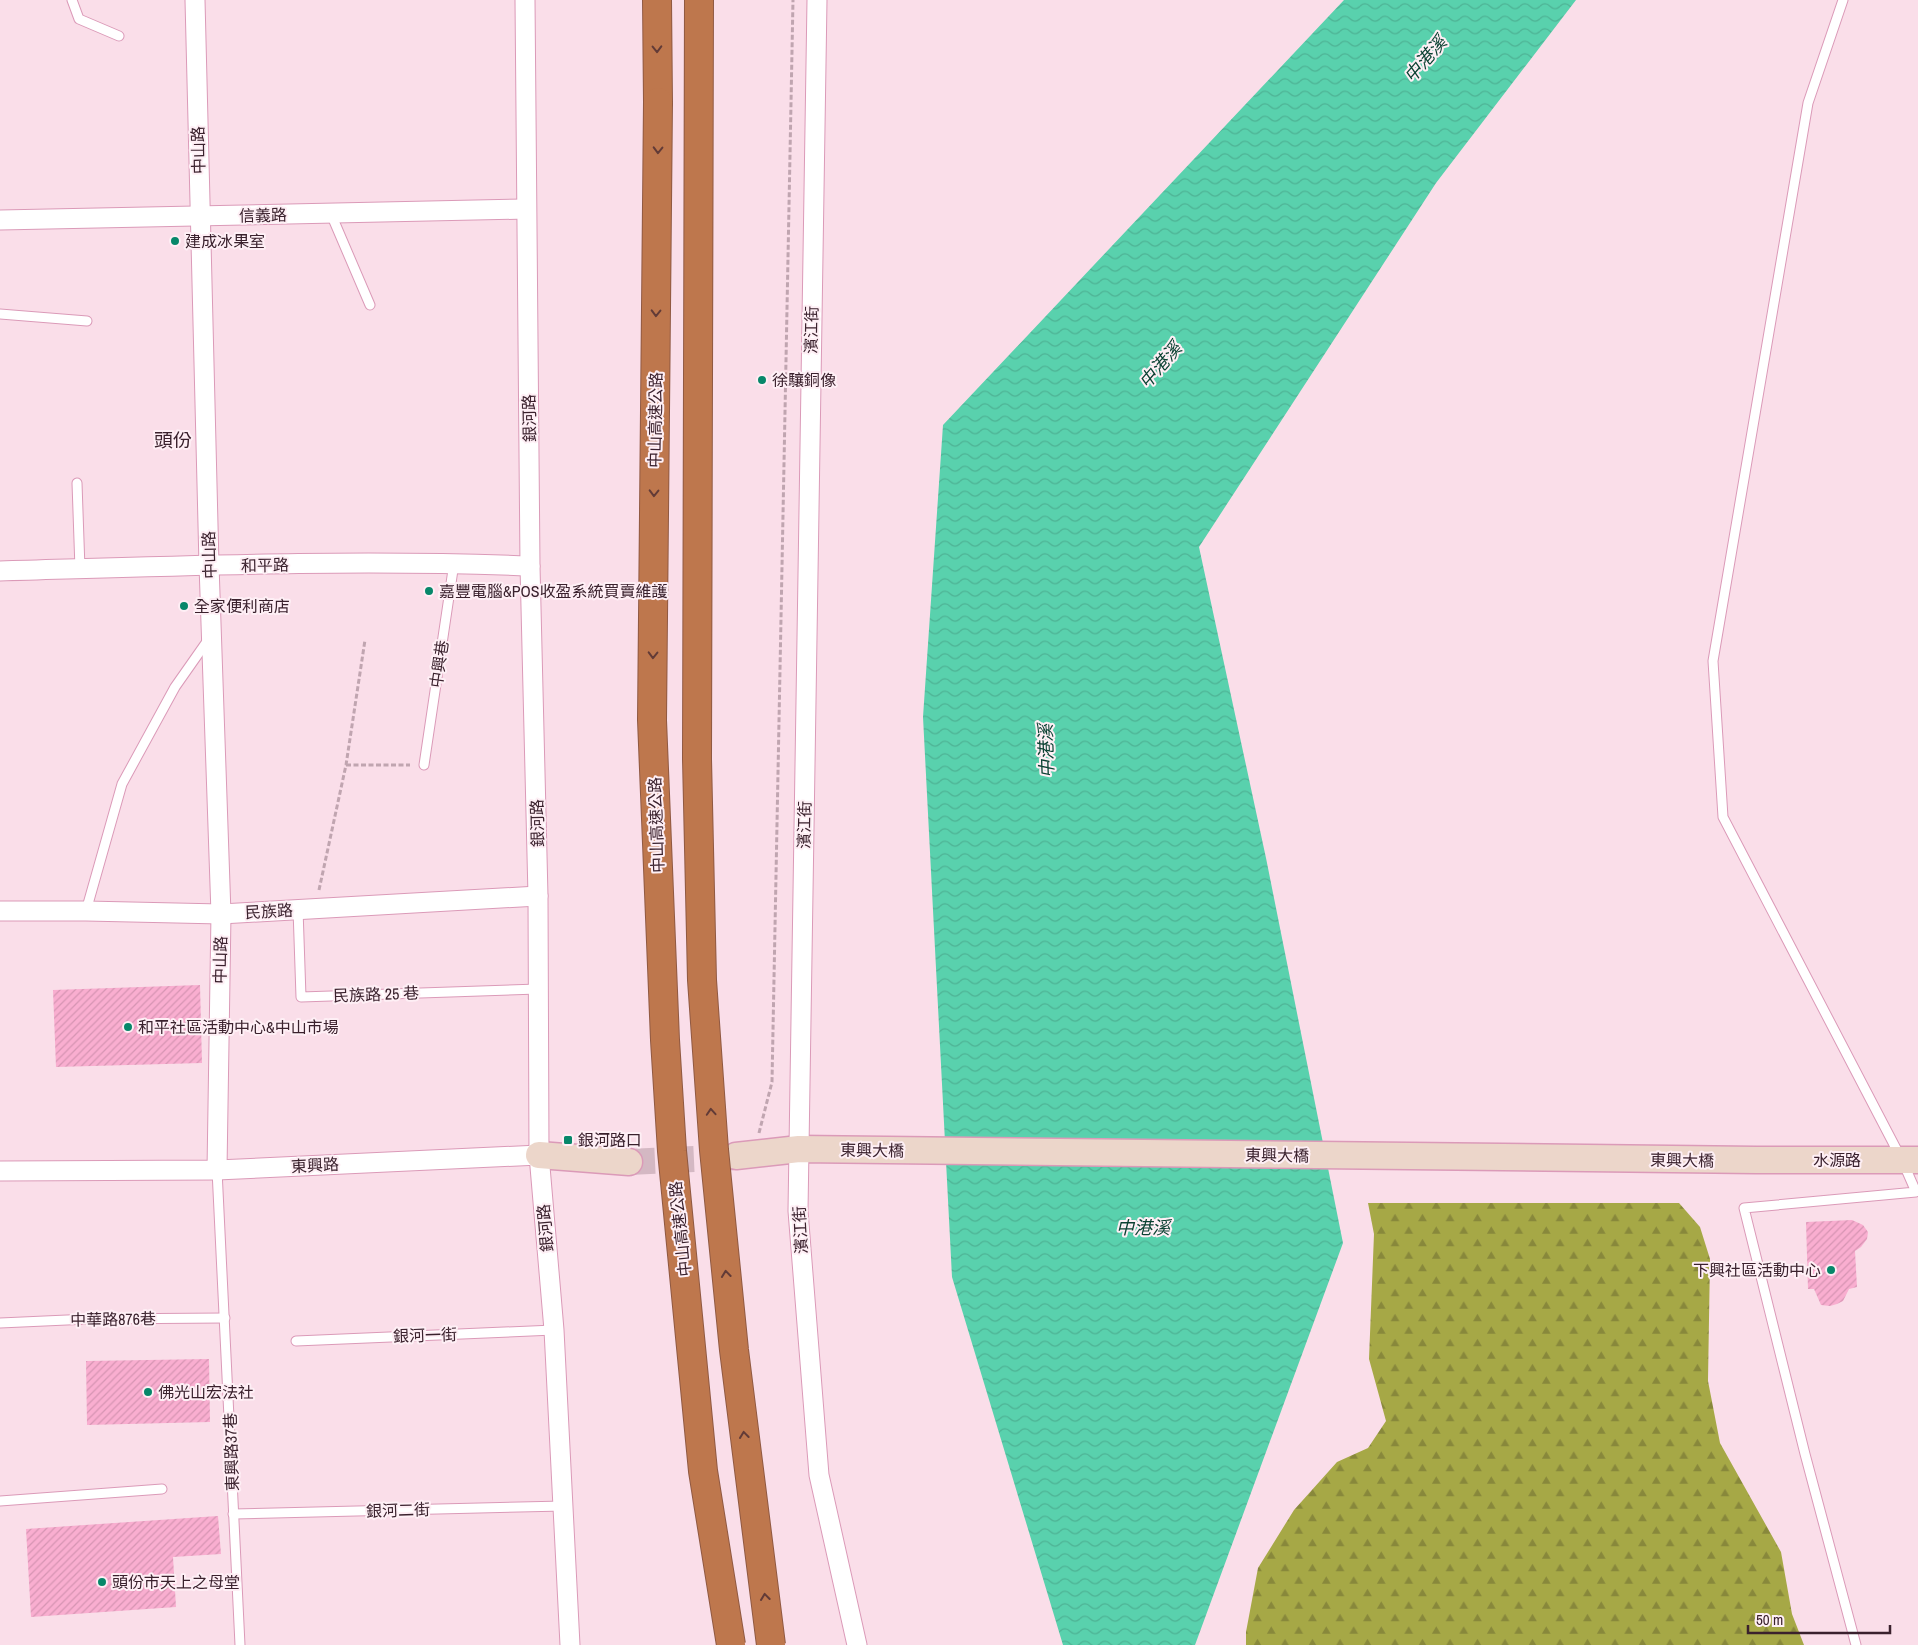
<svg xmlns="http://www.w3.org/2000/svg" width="1918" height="1645" font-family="'Archivo Narrow','Noto Sans TC',sans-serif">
	<defs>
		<pattern id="forest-firs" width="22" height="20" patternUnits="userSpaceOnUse" patternTransform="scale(1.25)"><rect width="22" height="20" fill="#a6a846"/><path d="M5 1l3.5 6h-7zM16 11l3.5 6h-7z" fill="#88883b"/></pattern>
		<pattern id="water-waves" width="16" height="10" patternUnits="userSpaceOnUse" patternTransform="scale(1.25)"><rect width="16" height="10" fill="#59d1ad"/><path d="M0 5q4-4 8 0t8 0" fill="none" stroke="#4eb395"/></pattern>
		<pattern id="building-hatch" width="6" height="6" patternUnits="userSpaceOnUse" patternTransform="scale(1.25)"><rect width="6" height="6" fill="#f9aed0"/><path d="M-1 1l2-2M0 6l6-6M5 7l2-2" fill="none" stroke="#d695b3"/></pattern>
	</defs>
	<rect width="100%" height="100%" fill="#fadee9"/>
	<path fill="url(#forest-firs)" d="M1368,1203H1679L1700,1227L1710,1259L1708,1381L1720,1443L1781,1552L1792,1614L1804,1645H1246V1632L1258,1568L1294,1510L1337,1462L1368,1448L1386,1421L1369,1359L1374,1234Z"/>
	<path fill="url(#water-waves)" d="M1344,0H1576L1436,183L1199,547L1266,858L1343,1243L1195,1645H1063L952,1277L923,717L943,425Z"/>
	<g fill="url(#building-hatch)">
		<path d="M200,985L202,1063L56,1067L53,990Z"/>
		<path d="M1852,1220L1863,1225L1868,1232L1867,1239L1861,1247L1855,1251L1857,1287L1849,1289L1843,1301L1837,1304L1830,1306L1821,1305L1814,1289H1808L1806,1222Z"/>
		<path d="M209,1359L210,1422L87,1425L86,1361Z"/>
		<path d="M218,1516L221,1554L173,1557L176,1607L31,1617L26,1529Z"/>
	</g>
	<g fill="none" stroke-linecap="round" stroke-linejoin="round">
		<path stroke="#d4b8c3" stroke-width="26" stroke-dasharray="26 13" stroke-linecap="butt" d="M629,1162L736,1157"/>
		<defs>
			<g id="lane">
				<path d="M72,0L79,19L119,36"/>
				<path d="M1843,0L1808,103L1713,661L1723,817L1902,1160L1916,1192L1744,1208L1805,1454L1856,1645"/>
				<path d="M331,214L370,305"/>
				<path d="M0,314L87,321"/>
				<path d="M77,483L80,569"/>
				<path d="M424,765L454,563"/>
				<path d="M298,909L301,997L538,989"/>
				<path d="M86,911L122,784L175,687L208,640"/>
				<path d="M217,1170L240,1645"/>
				<path d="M0,1323L89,1319L225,1318"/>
				<path d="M296,1341L554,1330"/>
				<path d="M0,1501L162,1489"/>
				<path d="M233,1514L564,1506"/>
			</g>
			<g id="street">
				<path d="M195,0L209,565L221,914L217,1170"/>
				<path d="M525,0L530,566L538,896L539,1155L554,1330L570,1645"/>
				<path d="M817,0L798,1211L819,1475L857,1645"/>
				<path d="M0,220L526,209"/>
				<path d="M0,571C177,566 354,559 530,566"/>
				<path d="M0,911H86L221,914L538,896"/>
				<path d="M0,1171L217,1170L539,1155"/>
			</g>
			<g id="secondary">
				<path d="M539,1155L629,1162"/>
				<path d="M736,1156L799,1149L1756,1160H1918"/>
			</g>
			<path id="highway" d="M657,0L658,102"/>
		</defs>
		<use href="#lane" stroke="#db9ab8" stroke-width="11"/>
		<use href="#street" stroke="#db9ab8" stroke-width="21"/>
		<use href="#secondary" stroke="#db9ab8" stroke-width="29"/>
		<use href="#highway" stroke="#905942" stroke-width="30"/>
		<g stroke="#c0a5b0" stroke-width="3" stroke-dasharray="5 2.5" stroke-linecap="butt">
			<path d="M346,765H410"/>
			<path d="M319,890L346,765L365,640"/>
			<path d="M759,1133L772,1082L793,0"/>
		</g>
		<use href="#lane" stroke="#fff" stroke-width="9"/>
		<use href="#street" stroke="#fff" stroke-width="19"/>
		<use href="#secondary" stroke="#ecd6ca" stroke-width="26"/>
		<use href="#highway" stroke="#be774d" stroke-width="28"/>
		<defs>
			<g id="highway-bridge">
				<path d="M699,0L697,759L702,980L714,1150L734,1350L771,1645"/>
				<path d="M658,102L652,720L665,1040L672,1151L703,1471L731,1645"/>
			</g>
		</defs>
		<use href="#highway-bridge" stroke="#905942" stroke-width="30" stroke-linecap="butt"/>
		<use href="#highway-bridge" stroke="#be774d" stroke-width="28"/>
	</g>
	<defs><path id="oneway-chevron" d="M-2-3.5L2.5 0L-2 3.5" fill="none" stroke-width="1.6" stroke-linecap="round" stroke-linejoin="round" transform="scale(1.25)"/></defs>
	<g stroke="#623b37">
		<use href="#oneway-chevron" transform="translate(657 49) rotate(89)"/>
		<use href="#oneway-chevron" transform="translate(658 150) rotate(91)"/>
		<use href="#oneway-chevron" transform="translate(656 313) rotate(91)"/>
		<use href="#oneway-chevron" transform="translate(654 493) rotate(91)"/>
		<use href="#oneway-chevron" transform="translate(653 655) rotate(91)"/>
		<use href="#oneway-chevron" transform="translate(711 1112) rotate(-94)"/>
		<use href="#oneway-chevron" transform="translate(726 1274) rotate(-96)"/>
		<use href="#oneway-chevron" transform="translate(744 1435) rotate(-97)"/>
		<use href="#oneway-chevron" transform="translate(765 1597) rotate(-97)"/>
	</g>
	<g fill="#07876a" stroke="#feeff5" stroke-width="2">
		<circle cx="175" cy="241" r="5"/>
		<circle cx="762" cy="380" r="5"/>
		<circle cx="429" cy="591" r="5"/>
		<circle cx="184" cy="606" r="5"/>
		<circle cx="128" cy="1027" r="5"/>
		<rect x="563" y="1135" width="10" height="10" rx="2.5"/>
		<circle cx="1831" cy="1270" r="5"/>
		<circle cx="148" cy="1392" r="5"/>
		<circle cx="102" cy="1582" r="5"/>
	</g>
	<g text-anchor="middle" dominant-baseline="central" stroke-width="4" stroke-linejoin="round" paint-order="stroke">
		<g font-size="16" fill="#3a212d" stroke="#feeff5">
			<text transform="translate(198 150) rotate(-91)">中山路</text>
			<text transform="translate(263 215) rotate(-1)">信義路</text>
			<text transform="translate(811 330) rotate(-89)">濱江街</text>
			<text transform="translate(529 418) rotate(-91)">銀河路</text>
			<text transform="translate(655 420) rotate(-89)">中山高速公路</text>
			<text transform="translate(209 555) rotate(-92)">中山路</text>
			<text transform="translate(265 565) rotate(-1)">和平路</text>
			<text transform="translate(439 664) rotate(-82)">中興巷</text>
			<text transform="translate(537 823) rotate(-91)">銀河路</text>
			<text transform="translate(656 825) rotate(-92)">中山高速公路</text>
			<text transform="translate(804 825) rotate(-89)">濱江街</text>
			<text transform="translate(269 911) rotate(-3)">民族路</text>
			<text transform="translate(220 960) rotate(-89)">中山路</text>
			<text transform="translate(376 994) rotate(-2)">民族路 25 巷</text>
			<text transform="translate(872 1150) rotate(1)">東興大橋</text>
			<text transform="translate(1277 1155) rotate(1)">東興大橋</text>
			<text transform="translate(1682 1160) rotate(1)">東興大橋</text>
			<text x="1837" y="1160">水源路</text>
			<text transform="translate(315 1165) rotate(-3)">東興路</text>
			<text transform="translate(545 1228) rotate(-95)">銀河路</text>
			<text transform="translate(680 1229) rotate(-96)">中山高速公路</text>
			<text transform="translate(800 1230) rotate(-93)">濱江街</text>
			<text transform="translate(113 1319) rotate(-1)">中華路876巷</text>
			<text transform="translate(425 1335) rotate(-2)">銀河一街</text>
			<text transform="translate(231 1452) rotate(-92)">東興路37巷</text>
			<text transform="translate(398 1510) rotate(-2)">銀河二街</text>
		</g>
		<g font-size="16" fill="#3a212d" stroke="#feeff5" text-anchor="start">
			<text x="185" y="241">建成冰果室</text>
			<text x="772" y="380">徐驤銅像</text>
			<text x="439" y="591">嘉豐電腦&amp;POS收盈系統買賣維護</text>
			<text x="194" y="606">全家便利商店</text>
			<text x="138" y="1027">和平社區活動中心&amp;中山市場</text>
			<text x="578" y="1140">銀河路口</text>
			<text x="1821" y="1270" text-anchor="end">下興社區活動中心</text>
			<text x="158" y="1392">佛光山宏法社</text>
			<text x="112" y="1582">頭份市天上之母堂</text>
		</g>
		<g font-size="18" font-style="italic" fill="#0a4132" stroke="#feeff5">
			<text transform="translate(1425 59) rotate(-49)">中港溪</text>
			<text transform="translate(1160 365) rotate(-49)">中港溪</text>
			<text transform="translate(1046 751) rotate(-92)">中港溪</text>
			<text x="1143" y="1227">中港溪</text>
		</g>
		<g font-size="19" fill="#3a212d" stroke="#feeff5">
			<text x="173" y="440">頭份</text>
		</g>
	</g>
	<path d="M1748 1625v8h142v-8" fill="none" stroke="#3a212d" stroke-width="2.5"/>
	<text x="1756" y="1625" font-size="15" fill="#3a212d" stroke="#feeff5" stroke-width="4" paint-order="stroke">50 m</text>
</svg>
